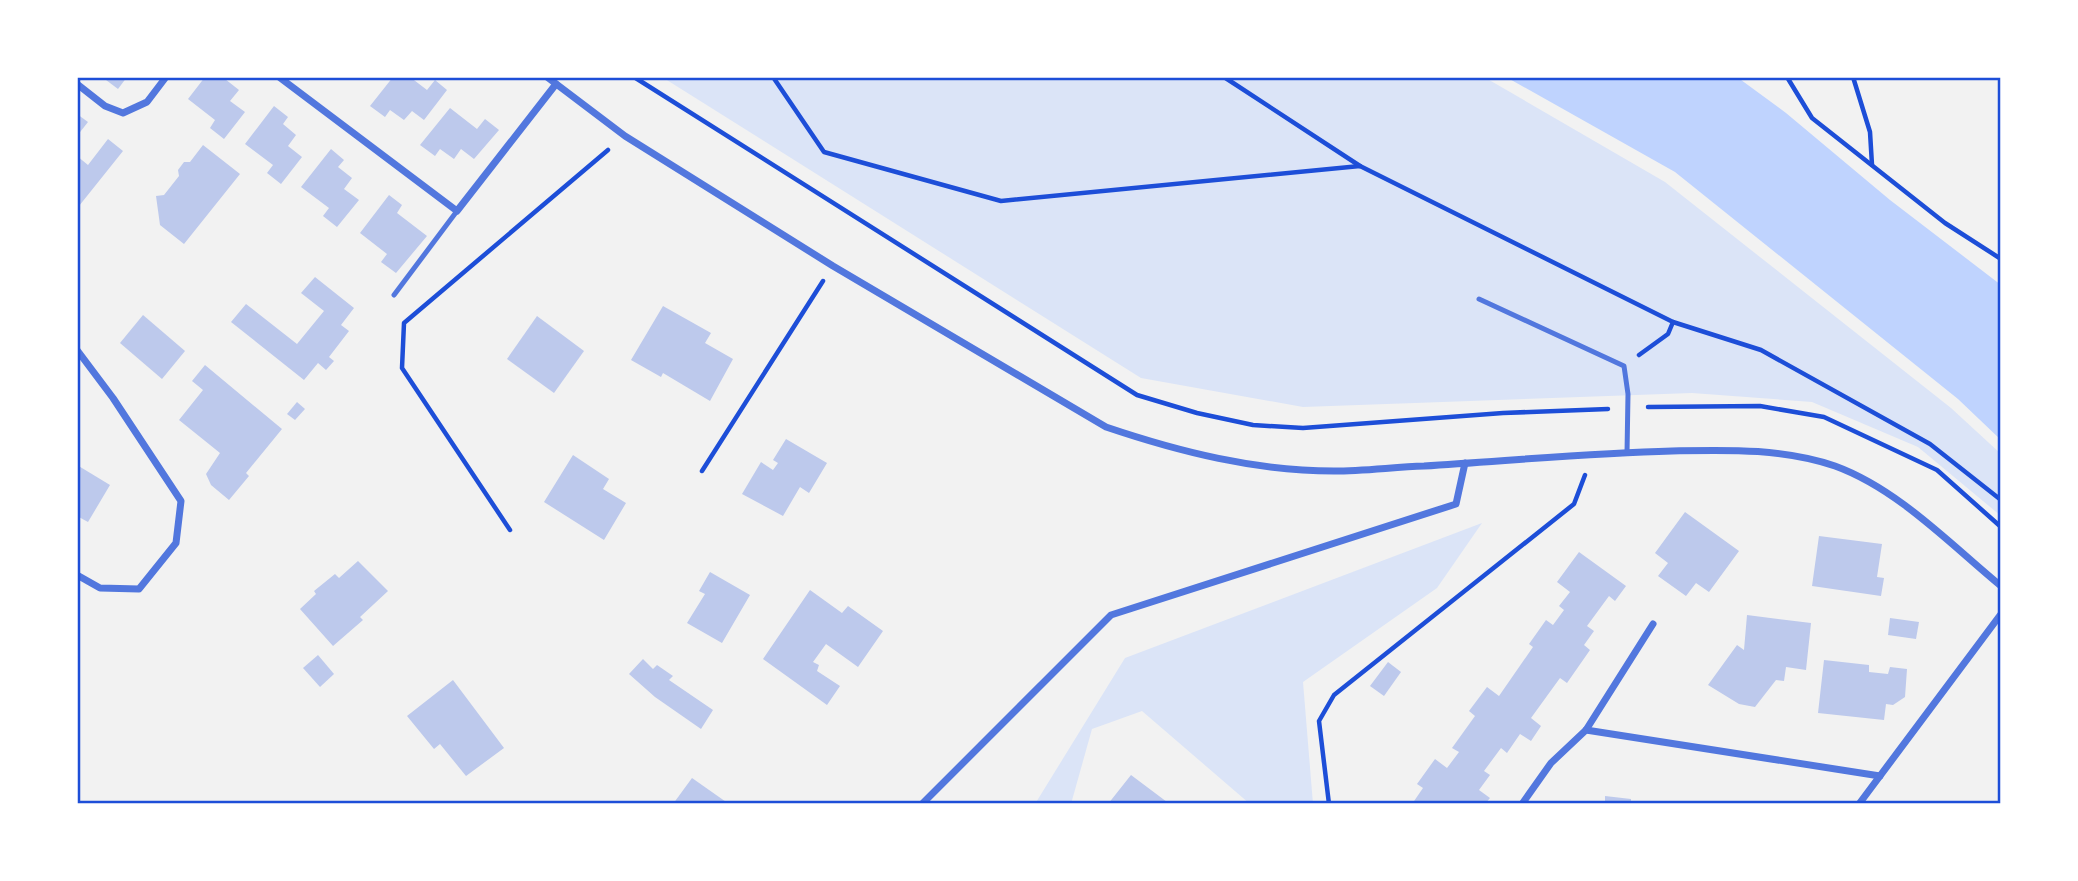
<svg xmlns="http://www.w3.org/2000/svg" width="2078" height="881" font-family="Commissioner,sans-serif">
	<rect width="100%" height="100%" fill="#f2f2f2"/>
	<g fill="#dbe4f7">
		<path d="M662,77H1484L1665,182L1951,408L2001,454V516L1918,447L1812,402L1692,393L1303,407L1141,378Z"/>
		<path d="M1482,523L1437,588L1303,682L1313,804H1250L1142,711L1092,729L1071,804H1035L1125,658Z"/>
	</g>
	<path fill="#bfd3fe" d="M1506,77H1737L1786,113L1890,200L2001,285V440L1958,399L1675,172Z"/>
	<g fill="#bdc9ec">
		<path d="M102,77H127L118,89Z"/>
		<path d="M205,77H227L225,79L239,90L230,101L245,112L224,139L210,128L215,120L188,99Z"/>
		<path d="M393,77H410L427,90L435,80L447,90L424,120L412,111L404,120L390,110L385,117L370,106Z"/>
		<path d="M274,106L288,117L283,124L296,135L288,146L302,157L281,184L267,173L273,165L245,144Z"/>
		<path d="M450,108L477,129L485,119L499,130L474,159L461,149L454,159L440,149L435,156L420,145Z"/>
		<path d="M77,114L88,122L77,136Z"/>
		<path d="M108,139L123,151L79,206L77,156L88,165Z"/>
		<path d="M203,145L240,174L184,244L160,225L156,196L164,195L179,176L178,170L184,162H190Z"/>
		<path d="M331,149L344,160L338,167L352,178L344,189L359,200L337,227L323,216L329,208L301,187Z"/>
		<path d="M389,195L402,205L397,213L427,236L396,273L381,262L387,254L360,233Z"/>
		<path d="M315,277L354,308L341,325L349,331L329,357L334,361L326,370L318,363L304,380L231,322L246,304L297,344L324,311L301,293Z"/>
		<path d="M663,306L711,333L705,343L733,359L710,401L663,373L661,377L631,360Z"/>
		<path d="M143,315L185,351L162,379L120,343Z"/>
		<path d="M537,316L584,351L554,393L507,359Z"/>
		<path d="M205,365L282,429L246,473L249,476L229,500L211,485L206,474L220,453L179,420L203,390L192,381Z"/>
		<path d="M297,402L305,409L295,420L287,414Z"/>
		<path d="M786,439L827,463L809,493L800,487L783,516L742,494L761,462L773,470L778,463L773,460Z"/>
		<path d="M573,455L609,479L603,489L626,503L604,540L544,502Z"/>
		<path d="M77,465L110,485L88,522L77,516Z"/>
		<path d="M1685,512L1739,551L1709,592L1696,583L1686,596L1658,576L1668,563L1655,553Z"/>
		<path d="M1819,536L1882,544L1877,577L1884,578L1881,596L1812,586Z"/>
		<path d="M1579,552L1626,586L1615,601L1609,596L1587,626L1594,631L1584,645L1590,650L1567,683L1560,678L1531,718L1541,726L1531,741L1520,734L1507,753L1501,748L1484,771L1490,775L1479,790L1490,798L1485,804H1412L1423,788L1417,784L1435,759L1447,768L1459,752L1452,748L1475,716L1469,711L1487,687L1499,696L1533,647L1529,644L1546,620L1553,625L1564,610L1559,606L1570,592L1557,582Z"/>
		<path d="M358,561L388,591L360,617L363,620L333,646L300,609L316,594L314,591L335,574L339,578Z"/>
		<path d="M710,572L750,595L722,643L687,623L705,594L699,591Z"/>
		<path d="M810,590L842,613L848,606L883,631L858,667L826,644L813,662L819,665L817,671L840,686L827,705L763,659Z"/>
		<path d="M1747,615L1811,623L1806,670L1786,667L1784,681L1776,680L1755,707L1739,704L1708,685L1737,645L1744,650Z"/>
		<path d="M1890,618L1919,622L1916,639L1888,635Z"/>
		<path d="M318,655L334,674L320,687L303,668Z"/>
		<path d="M643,659L653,669L657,665L673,676L669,680L713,710L701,729L655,697L629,674Z"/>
		<path d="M1824,660L1869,665V672L1888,674L1890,667L1907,669L1905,697L1893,705L1886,704L1884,720L1818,713Z"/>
		<path d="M1388,662L1401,672L1384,696L1370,686Z"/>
		<path d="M453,680L504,748L466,776L440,744L434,749L407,716Z"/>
		<path d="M1131,775L1167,802L1170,804H1108Z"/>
		<path d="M692,778L729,804H673Z"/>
		<path d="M1605,796L1631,799V804H1605Z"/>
	</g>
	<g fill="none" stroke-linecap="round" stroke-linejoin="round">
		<g stroke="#1d4ed8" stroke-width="4.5">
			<path d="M634,77L1137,395L1197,413L1253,425L1303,428L1503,413L1608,409"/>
			<path d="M773,77L824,152L1001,201L1360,166L1673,322L1668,334L1639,355"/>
			<path d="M1224,77L1360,166"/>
			<path d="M1787,77L1812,118L1945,223L2001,259"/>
			<path d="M1853,77L1870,132L1872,165"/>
			<path d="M1673,322L1761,350L1930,444L2001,500"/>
			<path d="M1648,407L1760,406L1824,417L1937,470L2001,527"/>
			<path d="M702,471L823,281"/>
			<path d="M510,530L402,368L404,323L608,150"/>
			<path d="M1329,804L1319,721L1334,695L1574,504L1585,475"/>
		</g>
		<g stroke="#5277de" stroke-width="5">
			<path d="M394,295L457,211"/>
			<path d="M1479,299L1624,366L1628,394L1627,453"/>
		</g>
		<g stroke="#5277de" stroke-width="7">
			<path d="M279,77L457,211L556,84"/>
			<path d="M547,77L625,136L833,266L1106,427C1180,452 1256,471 1334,471C1364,471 1394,467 1424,466C1506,461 1589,453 1672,451C1726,450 1783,448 1835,466C1898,489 1950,544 2001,586"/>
			<path d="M77,84L105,106L123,113L147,102L166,77"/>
			<path d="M77,350L113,398L181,501L176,543L139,589L100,588L77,575"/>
			<path d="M1586,730L1880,776"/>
			<path d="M922,804L1111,615L1456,504L1465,463"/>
			<path d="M1522,804L1551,763L1586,730L1653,624"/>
			<path d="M1859,804L2001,614"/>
		</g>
	</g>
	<rect width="2078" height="881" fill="none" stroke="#ffffff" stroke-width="158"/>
	<rect x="79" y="79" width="1920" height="723" fill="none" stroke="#1d4ed8" stroke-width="2.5"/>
</svg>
